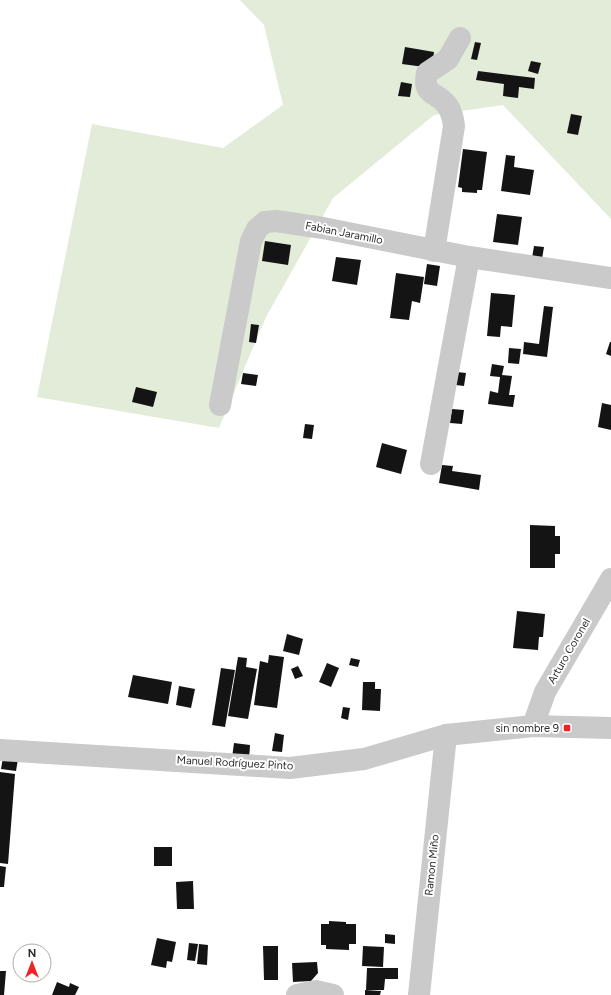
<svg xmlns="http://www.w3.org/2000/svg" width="611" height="995" font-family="Figtree,sans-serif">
	<rect width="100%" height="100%" fill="#fff"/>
	<path fill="#e2ecd9" d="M240,0H611V219L503,105L434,115L333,198L266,317L219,428L37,397L92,124L223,148L283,105L264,25Z"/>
	<g fill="#141414">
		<path d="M475,42L481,43L477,60L471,59Z"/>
		<path d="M405,47L434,52L432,68L402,64Z"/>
		<path d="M531,61L541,63L538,74L528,71Z"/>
		<path d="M478,71L535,78L534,89L519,87L518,98L503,96L504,84L476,80Z"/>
		<path d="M401,82L412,84L410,97L398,96Z"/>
		<path d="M571,114L582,116L578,135L567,133Z"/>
		<path d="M463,149L487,152L482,190H477V193L462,192V188L458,187Z"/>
		<path d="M506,155L515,156L514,167L534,170L530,195L501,191Z"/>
		<path d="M497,214L522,217L518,245L493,242Z"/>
		<path d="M265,241L291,245L288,265L262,261Z"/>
		<path d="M534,246L544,247L542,259L532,258Z"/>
		<path d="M336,257L361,260L357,285L332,281Z"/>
		<path d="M427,264L440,266L437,286L424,284Z"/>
		<path d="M396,273L424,277L420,303L412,301L409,320L390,318Z"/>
		<path d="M491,293L515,295L512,327L501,326L500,337L487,336Z"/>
		<path d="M544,306L553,307L547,357L523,354L524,342L539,344Z"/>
		<path d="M251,324L259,325L256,343L249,342Z"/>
		<path d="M610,342H611V356L606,354Z"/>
		<path d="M509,348L521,349L519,364L508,363Z"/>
		<path d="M492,364L504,366L502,375L512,376L509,395H515L513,407L488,404L490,391L498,393L500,377L490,376Z"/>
		<path d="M457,372L466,373L464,386L456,385Z"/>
		<path d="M243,373L258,375L256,386L241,384Z"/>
		<path d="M136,387L157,392L153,407L132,402Z"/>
		<path d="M602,403L611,405V430L598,427Z"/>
		<path d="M452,409L464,410L462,424L450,423Z"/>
		<path d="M305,424L314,425L312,439L303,438Z"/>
		<path d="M382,443L407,450L401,474L376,467Z"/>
		<path d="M442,465L453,466L452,471L481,475L479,490L439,483Z"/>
		<path d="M530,525L555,526V536H560V554H555V568H530Z"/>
		<path d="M517,611L545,614L543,637H539L538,650L513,648Z"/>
		<path d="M287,634L303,639L299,655L283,651Z"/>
		<path d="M269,655L284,657L277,708L254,705L260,661L268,663Z"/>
		<path d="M238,657L247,658L246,667L257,669L248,719L228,716Z"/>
		<path d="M351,658L360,660L358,667L349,665Z"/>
		<path d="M327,663L339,668L331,687L319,682Z"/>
		<path d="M298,666L303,676L295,679L291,669Z"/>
		<path d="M221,668L235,670L225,727L212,725Z"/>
		<path d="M133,675L172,682L168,704L128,697Z"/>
		<path d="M363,682H375V689H381L380,711L362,710Z"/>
		<path d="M179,686L195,689L191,708L176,705Z"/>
		<path d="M343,707L350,708L348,720L341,718Z"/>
		<path d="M275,733L284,735L282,752L272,751Z"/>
		<path d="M234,743L250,745L249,760L232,758Z"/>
		<path d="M3,757L18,759L16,771L1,769Z"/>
		<path d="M0,772L15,774L8,864L0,863Z"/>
		<rect x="154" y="847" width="18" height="19"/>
		<path d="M0,866L6,867L4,887H0Z"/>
		<path d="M193,881L194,909H177L176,882Z"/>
		<path d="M329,921L346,922V924H356V944H349V950L326,949V945H321V924H329Z"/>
		<path d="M385,934L395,935V944L385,943Z"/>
		<path d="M157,938L176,942L172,962L167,961L166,968L151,965Z"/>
		<path d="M189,943L198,944L195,961L187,960Z"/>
		<path d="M199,944L208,945L207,965L197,964Z"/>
		<path d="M263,946H278V980H264Z"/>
		<path d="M363,946L384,947L383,967L362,966Z"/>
		<path d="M317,962L318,973L311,981L293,982L292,963Z"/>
		<path d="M367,968H398V979H385L384,990H366Z"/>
		<path d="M0,971H6L4,995H0Z"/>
		<path d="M57,982L69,987L70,983L79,987L75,995H52Z"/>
		<path d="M365,990L381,991L380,995H365Z"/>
	</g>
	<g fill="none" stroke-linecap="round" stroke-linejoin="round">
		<g stroke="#cacaca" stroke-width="22">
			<path d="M434,251L454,126C453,119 452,112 447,105C436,91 422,96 427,73L448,59L460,38"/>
			<path d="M220,405L251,241L257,229L265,222L276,221L323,228L469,257L611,278"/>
			<path d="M431,464L469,257"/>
			<path d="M533,726L545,692L611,579"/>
			<path d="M0,750L290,768L364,759L446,735L533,726L611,728"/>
			<path d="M297,995L316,991L333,995"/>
			<path d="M419,995L446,735"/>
		</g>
	</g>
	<rect fill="#f12227" stroke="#fff" stroke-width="1.5" x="563" y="724" width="8" height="8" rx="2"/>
	<g text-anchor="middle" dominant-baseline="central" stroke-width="4" stroke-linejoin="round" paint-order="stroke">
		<g font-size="11" fill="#2d2d2d" stroke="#fff">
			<text transform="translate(344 233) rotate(11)">Fabian Jaramillo</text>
			<text transform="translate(569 651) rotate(-60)">Arturo Coronel</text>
			<text transform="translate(235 763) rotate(3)">Manuel Rodríguez Pinto</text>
			<text transform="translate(432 865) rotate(-84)">Ramon Miño</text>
		</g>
		<g font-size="11" fill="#2d2d2d" stroke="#fff" text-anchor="end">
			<text x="559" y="728">sin nombre 9</text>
		</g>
	</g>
	<g transform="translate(32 963)"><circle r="19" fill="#ffffff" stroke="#ababab"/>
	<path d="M0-3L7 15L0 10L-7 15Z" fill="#f12227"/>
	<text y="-6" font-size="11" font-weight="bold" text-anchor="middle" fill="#2d2d2d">N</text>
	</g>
</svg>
